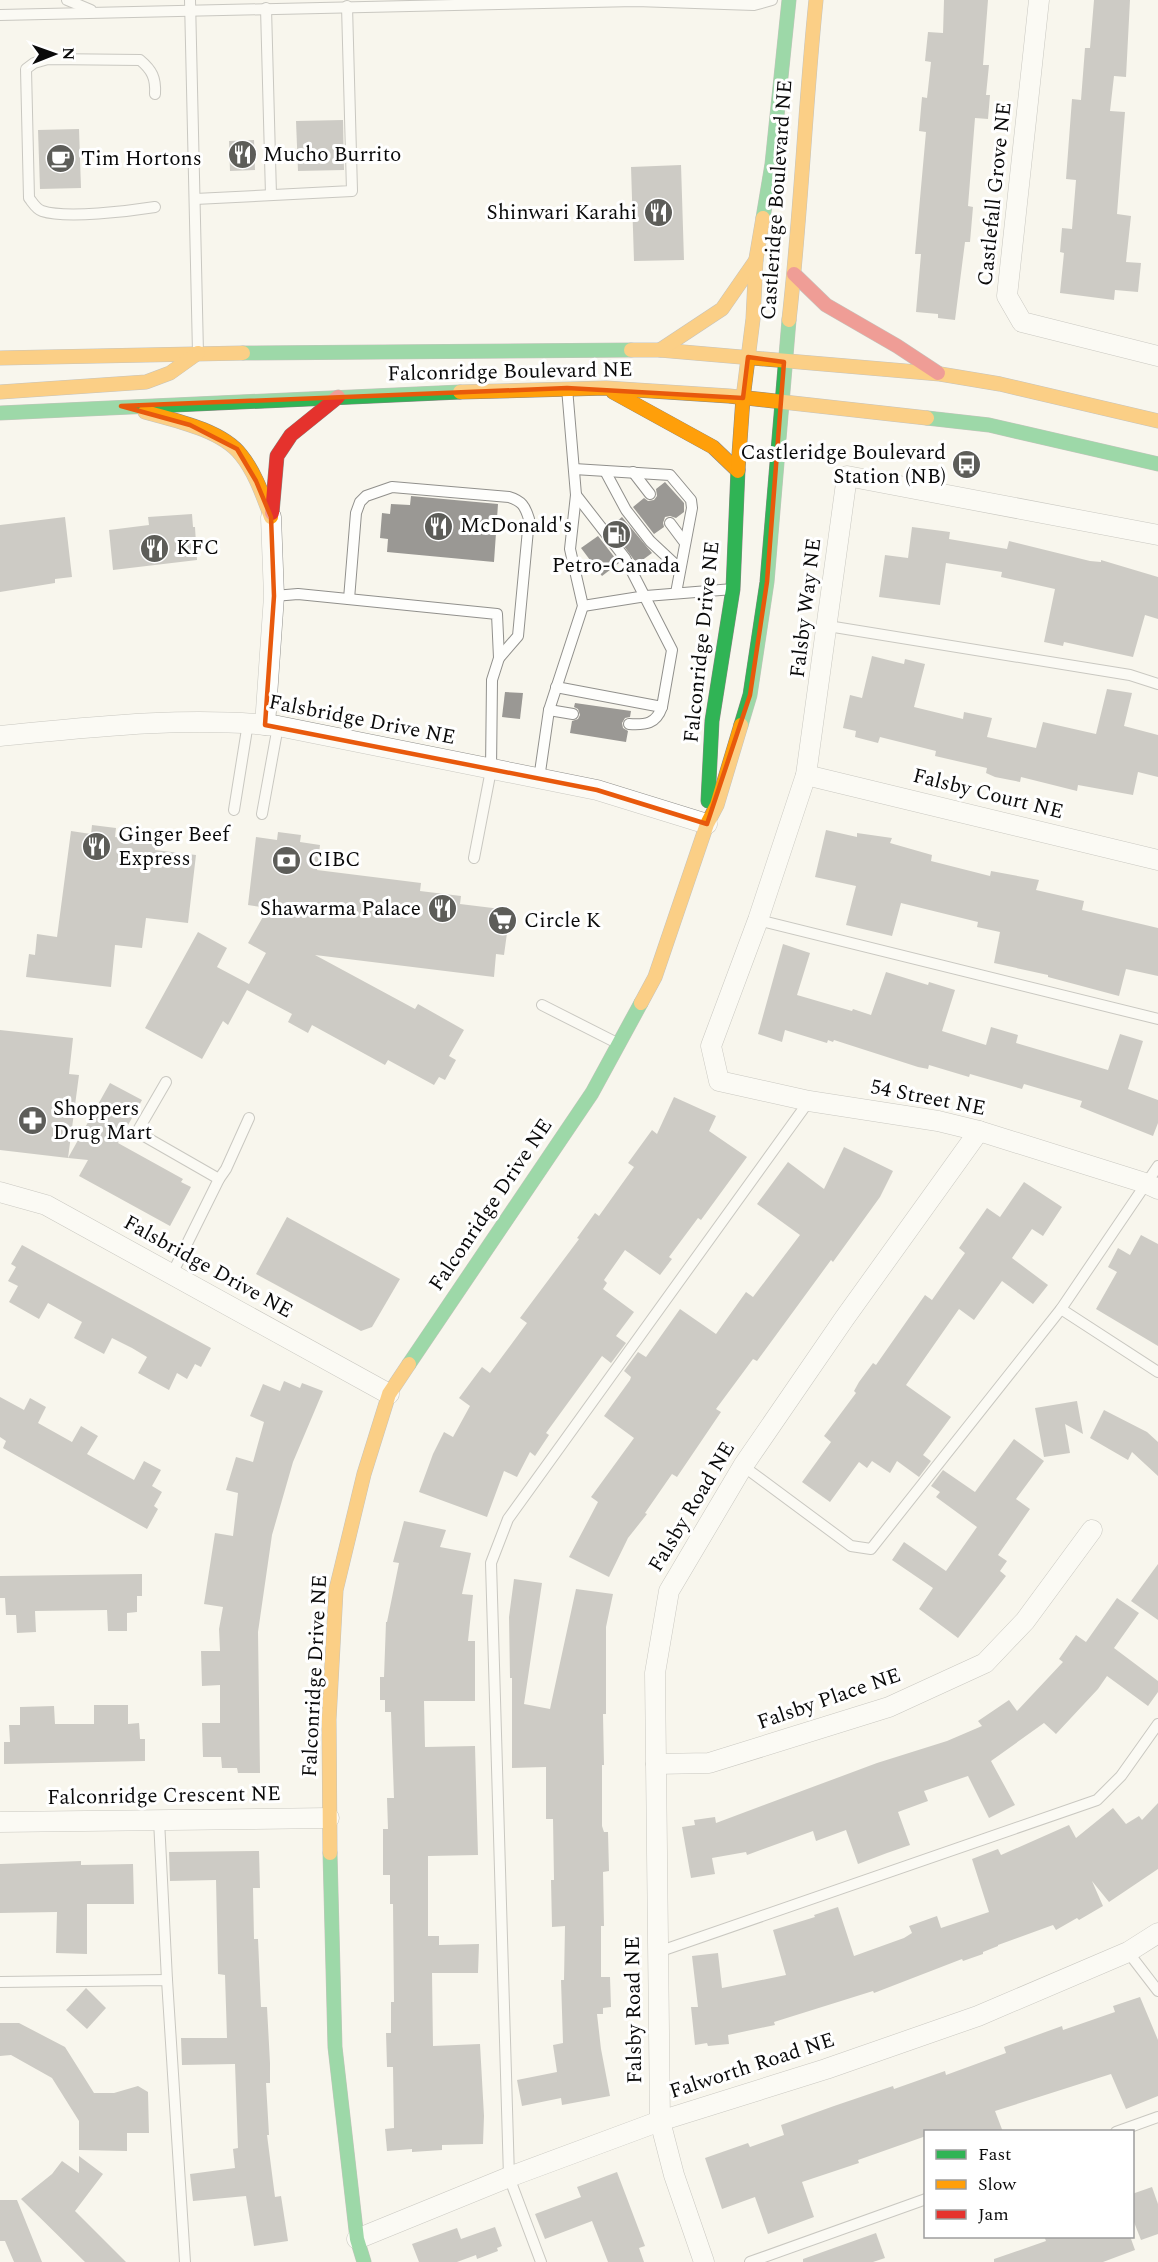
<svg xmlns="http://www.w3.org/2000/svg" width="1158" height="2262" font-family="Spectral,serif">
	<rect width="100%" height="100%" fill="#f8f6ed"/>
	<g fill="#9a9894">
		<path d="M944,0H988L983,65H989L986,95H990L988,119L975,118L968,206L973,207L970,242H965L955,320L938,318V314L916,312L921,254H915L926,132L919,131L922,97L927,98L931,62L925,61L928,32L943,33Z"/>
		<path d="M1094,0H1130L1126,77L1114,76L1110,111L1125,112L1117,214L1131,216L1126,262L1141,263L1138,292L1115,290L1114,300L1060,293L1064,253L1060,252L1062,228L1072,229L1076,180L1066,179L1072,99L1081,100L1085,48H1090Z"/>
		<path d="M343,120L344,170L298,171L296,121Z"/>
		<path d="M79,129L81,188L40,189L38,130Z"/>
		<path d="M254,140L255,170L230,171L229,141Z"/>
		<path d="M681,165L684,260L634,261L631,167Z"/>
		<path d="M665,482L684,503V512L676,518L670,516L665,517L663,523L664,527L654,534L633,507L644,498L648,501L654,500L657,496L656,489Z"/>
		<path d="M411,496L498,504L494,562L387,552L388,539L380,538L382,513L390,514L391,504L410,505Z"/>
		<path d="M192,514L193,527H195L197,560L113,570L109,530L149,525L148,517Z"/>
		<path d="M65,517L72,577L55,579V583L0,592V525Z"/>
		<path d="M622,517L652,553L637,564L610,527Z"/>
		<path d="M912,527L950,532L949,539L1007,549L1009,541L1090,561L1101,562V560L1158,577V619L1145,615L1133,657L1064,642L1063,646L1044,642L1055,589L1001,577L1002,572L946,563L940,605L879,597L885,555L908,558Z"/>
		<path d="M598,536L619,563L602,576L581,548Z"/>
		<path d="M872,656L904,664L905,659L925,664L914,707L963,719L964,712L992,718L987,737L1036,748L1043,722L1096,734L1107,689L1132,693L1124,726L1158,735V777L1138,772L1133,795L1078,785L1077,791L1021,777L1020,782L995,777L986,773L987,768L935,756L936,751L880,737L878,743L855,737L856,731L843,728L850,695L862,698Z"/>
		<path d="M505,692L523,693L520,719L502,717Z"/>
		<path d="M575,703L631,711L630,717L625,718L622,723L623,728L628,731L626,742L570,733L572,721L578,719L580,715L578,709L574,707Z"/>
		<path d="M92,825L116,828L115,837L156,841L155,850L196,855L188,923L146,918L142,948L115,945L111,987L26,977L29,954L35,955L37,934L57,937L71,831L91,834Z"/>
		<path d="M826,830L857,837V833L892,838L890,843L932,855L931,861L990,876L991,871L1039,880L1036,890L1084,901L1082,910L1158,928V976L1126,969L1119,996L1048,977V975L994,963L1000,932L977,927L978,922L901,903L892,936L846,925L856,886L815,877Z"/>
		<path d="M278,832L301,835L300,842L320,845L317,870L421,883L420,891L461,896L460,904L501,909L499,932L507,933L504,955L496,954L494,977L315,955L415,1009L418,1004L464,1030L449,1056L456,1060L445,1080L439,1077L434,1085L388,1060L385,1065L312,1025L308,1033L288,1022L292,1014L247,990L228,1025L223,1021L202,1059L145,1028L198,932L227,948L217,967L249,984L266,953L248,943L268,908L248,905L256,837L277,840Z"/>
		<path d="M783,944L810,953L797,995L852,1011L853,1009L871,1015L886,972L928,985L929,982L955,990L942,1031L986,1045L991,1027L1018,1035L1016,1043L1108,1070L1120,1034L1143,1041L1128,1089L1158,1100V1123L1153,1136L1080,1107L1082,1101L1024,1084L1022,1089L970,1074L969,1077L929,1065L928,1069L918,1067L834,1040L833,1042L828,1040L827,1043L785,1030L782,1042L758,1034Z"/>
		<path d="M0,1030L73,1038L69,1074L79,1075L68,1158L0,1150Z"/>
		<path d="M110,1083L142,1100L118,1143L183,1179L181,1182L191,1187L170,1226L79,1176L88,1160L68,1158Z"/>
		<path d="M674,1097L716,1116L709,1131L747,1157L701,1220L698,1218L669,1257L672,1259L660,1275L625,1250L604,1280L607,1283L603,1289L634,1312L616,1336L626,1343L611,1363L602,1356L546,1433L549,1435L535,1456L530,1452L517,1477L504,1471L487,1517L419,1492L433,1454L444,1432L453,1437L470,1406L459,1398L482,1367L490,1373L527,1323L520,1318L579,1239L577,1238L595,1213L599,1216L634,1167L628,1163L652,1130L657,1134Z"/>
		<path d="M844,1147L893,1171L880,1197L833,1262L831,1260L757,1361L753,1359L716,1409L721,1412L677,1477L672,1474L645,1513L647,1514L628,1538L609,1577L569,1557L598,1502L591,1497L634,1438L604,1416L630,1380L631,1377L624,1371L638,1352L646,1357L680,1309L716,1334L746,1292L753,1297L800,1235L757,1204L788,1162L824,1189Z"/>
		<path d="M1024,1182L1062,1207L1043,1236L1032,1229L1012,1258L1048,1285L1033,1304L1002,1281L974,1320L959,1309L906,1385L951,1417L923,1455L931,1461L919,1477L897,1461L890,1473L872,1461L867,1468L859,1462L830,1502L802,1482L831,1442L824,1436L856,1393L854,1391L859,1382L873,1363L876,1365L925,1295L932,1300L965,1253L959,1248L987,1208L1000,1217Z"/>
		<path d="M287,1217L400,1279L372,1327L361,1331L256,1274Z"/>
		<path d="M1141,1235L1158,1244V1346L1096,1309L1117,1272L1108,1267L1118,1248L1130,1255Z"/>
		<path d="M22,1245L211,1348L201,1367L195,1364L187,1379L177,1373L169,1390L138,1373L147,1357L132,1348L112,1338L104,1354L74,1338L82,1322L48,1303L39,1319L9,1302L18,1286L8,1281L16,1267L11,1264Z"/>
		<path d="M284,1381L300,1388L302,1383L323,1391L293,1462L272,1535L258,1632L260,1773H238L237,1768H222L221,1757H203L202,1723H220V1685L202,1686L201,1651H220L219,1629L223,1607L204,1604L215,1533L233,1536L238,1493L226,1490L236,1457L253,1462L264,1422L250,1416L263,1384L280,1391Z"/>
		<path d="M0,1397L24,1410L30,1398L46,1407L38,1423L72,1442L81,1426L98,1436L87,1454L134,1480L144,1461L161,1470L152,1486L162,1492L154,1506L158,1509L147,1529L3,1448L6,1441L0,1437Z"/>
		<path d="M1077,1401L1083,1434L1065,1424L1070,1453L1044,1457L1035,1408Z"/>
		<path d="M1104,1410L1147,1432L1158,1442V1476L1132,1452L1128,1460L1090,1438Z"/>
		<path d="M1014,1439L1044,1461L1016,1499L1030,1509L998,1555L1007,1561L1000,1571L1006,1576L958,1638L919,1609L933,1588L892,1560L904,1542L946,1571L977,1527L936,1497L940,1492L931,1486L943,1470L975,1492Z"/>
		<path d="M404,1521L446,1530L440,1547L471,1553L462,1594L473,1595L468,1641H475V1701H424L425,1747L475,1746L478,1855L428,1856V1936H439V1945L479,1944L478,1973H432L433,2046L480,2044L484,2116L483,2144L442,2145V2150L412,2152V2149L387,2151L385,2129L394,2128L393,2067H387L386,2033H391V2002H394L393,1904H390V1875H383V1829H388L387,1798H394L391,1712H385V1700H380V1677H384L386,1622H387L399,1563L393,1562Z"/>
		<path d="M1158,1564V1620L1131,1601Z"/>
		<path d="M142,1574V1596H137V1612L127,1613V1631H108L107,1610L35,1611L36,1632L17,1633L16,1615H6L5,1598H0V1576Z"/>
		<path d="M514,1579L542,1583L524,1704L550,1709L576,1589L613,1594L606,1627V1714H603L604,1765H602V1826L604,1832H608L609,1871L603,1872L604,1926H601V1977H610L611,2007L603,2008V2014H597L601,2049L610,2096L562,2105L561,2098L522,2106L517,2080L557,2072L553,2045L563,2043L561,1980H564L565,1926L552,1927L551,1880H554L553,1819H546V1767L512,1768V1678H510L509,1617Z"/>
		<path d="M1117,1598L1139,1613L1114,1648L1158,1681V1692L1148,1706L1107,1676L1098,1689L1056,1734L1044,1723L991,1761L1015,1805L989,1818L968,1776L924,1791L928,1801L898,1812L910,1845L887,1853L858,1864L846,1830L816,1841L813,1831L747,1855L746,1852L712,1858L715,1874L691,1878L682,1827L695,1825L694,1820L715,1817L716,1823L877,1763L947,1741L982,1726L978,1721L1009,1700L1017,1711L1063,1662L1059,1659L1076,1635L1086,1642Z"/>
		<path d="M94,1705H128V1724L139,1723L140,1739H145V1761L4,1764V1742H10L9,1725H20V1707L54,1706L55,1724H94Z"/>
		<path d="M1158,1803V1869L1109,1902L1092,1881L1103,1906L1079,1920L1077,1918L1056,1930L1053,1925L998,1945V1946L983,1952V1954L963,1961L962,1959L874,1993L873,1991L774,2022L775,2025L728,2035L729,2044L708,2046L707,2043L695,2045L691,2007H698L692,1956L718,1953L722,1988L786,1975L773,1930L815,1917L814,1915L838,1907L854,1956L904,1938L912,1933L909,1926L937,1916L941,1928L989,1912L972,1859L998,1849L1001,1855L1069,1825L1076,1838L1113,1808L1126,1824L1139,1816L1142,1820Z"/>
		<path d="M259,1851L260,1888H253L254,1939H258L261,2007H267L270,2063V2083H266L269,2135H267L275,2197L281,2196L288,2241L254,2246L246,2196L193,2201L190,2174L235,2168L233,2149L238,2148L235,2064L182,2065L181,2038H227L225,1975L218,1974L216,1880L170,1881L169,1852Z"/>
		<path d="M81,1861V1865L133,1864L134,1904H87V1954L56,1953L57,1912L0,1913V1864Z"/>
		<path d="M86,1988L106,2008L87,2029L66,2010Z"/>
		<path d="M1140,1997L1158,2040V2096L1126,2109L1111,2074L995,2111L1003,2132H926V2136L858,2160L859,2163L802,2182L814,2217L768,2234L755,2197L722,2209L705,2158L748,2143L750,2147L784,2135L781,2125L834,2106L893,2086L894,2089L945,2071L946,2075L1006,2053L1004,2047L1062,2026L1063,2030L1115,2012L1113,2006Z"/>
		<path d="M0,2023H19L65,2047L94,2093H114L138,2086L148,2092L149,2133H127V2151L79,2150V2121L52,2078L11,2055L0,2056Z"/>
		<path d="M79,2156L103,2174L75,2211L126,2262H85L21,2199L52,2174L62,2161L79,2173Z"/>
		<path d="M617,2172L645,2246L639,2248L644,2262H608L592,2221L545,2239L535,2214L581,2197L577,2187Z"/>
		<path d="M1152,2187L1158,2204V2234L1141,2240L1132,2217V2194Z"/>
		<path d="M0,2200H17L42,2262H14L5,2241H0Z"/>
		<path d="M495,2227L502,2246L497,2248L498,2251L477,2259L476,2255L457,2262H419L412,2244L457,2228L461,2239Z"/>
		<path d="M876,2233L885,2258L873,2262H803V2259Z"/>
		<path d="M1044,2236H1130L1135,2250L1103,2262H994V2259L1046,2241Z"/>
	</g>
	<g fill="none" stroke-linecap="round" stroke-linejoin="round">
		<defs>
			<g id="lane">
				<path d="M67,0L91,10"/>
				<path d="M190,0L198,353"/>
				<path d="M266,8L271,195"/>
				<path d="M0,15L636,1L754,5L772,0"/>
				<path d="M155,94C156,78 152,70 140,60L48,59L34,63L26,69L29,198C33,203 36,209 42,211C66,219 130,211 155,207"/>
				<path d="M195,199L352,191L347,6"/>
				<path d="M574,469L670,475L691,500L692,508L676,593"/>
				<path d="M605,471L626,510L650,541L680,569"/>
				<path d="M633,472L650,494"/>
				<path d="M670,523L685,543"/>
				<path d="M274,596L298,594L497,614L499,658L492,680L491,770L474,858"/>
				<path d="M349,599L356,513L360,502L366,496L392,487L509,497C522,501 525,506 529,519L518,636L499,658"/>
				<path d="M583,606L646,596L733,589"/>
				<path d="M828,626L1130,675L1158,684"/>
				<path d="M556,687L662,707L672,650L625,558L576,495"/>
				<path d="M549,710L573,714"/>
				<path d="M629,724C646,725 656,724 662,707"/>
				<path d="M539,779L549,710L583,606L570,549L576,495L567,388"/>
				<path d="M234,810L248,723"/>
				<path d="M262,814L278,726"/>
				<path d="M758,920L1158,1019"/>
				<path d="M542,1005L619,1044"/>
				<path d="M166,1082L137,1132L219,1179"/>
				<path d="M1158,1166L1061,1309L1158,1372"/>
				<path d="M171,1276L219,1179L226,1169L249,1118"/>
				<path d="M743,1466L851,1546L871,1549L1061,1309"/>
				<path d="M159,1820L167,1980"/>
				<path d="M658,1952L1097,1800L1121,1776L1158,1724"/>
				<path d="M1128,1952L1158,1991"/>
				<path d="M0,1982L167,1980L185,2262"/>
				<path d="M1116,2132L1158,2117"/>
				<path d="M541,2262L509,2177L491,1563L508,1519L809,1101"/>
				<path d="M750,2262L926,2199"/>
			</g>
			<g id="street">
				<path d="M1039,0L1007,296L1022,322L1158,356"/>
				<path d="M1158,535L847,476L806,775L758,920L711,1046L719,1081L809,1101L938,1121L979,1131L1145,1183L1158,1189"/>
				<path d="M265,725L274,596L271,517"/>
				<path d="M0,736C92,727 186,716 278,726L597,790L707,824"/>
				<path d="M806,775L1158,860"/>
				<path d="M0,1192L46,1205L389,1394"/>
				<path d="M656,1764L709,1763L889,1707L985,1663L1025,1621L1092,1530"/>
				<path d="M0,1822L329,1818"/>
				<path d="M357,2239L509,2177L660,2121L826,2069L978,2016L1128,1952L1158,1933"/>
				<path d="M704,2262L674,2175L660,2121L655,1673L669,1591L743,1466L844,1319L979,1131"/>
			</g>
			<g id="fast">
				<path d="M763,218L772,164L789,0"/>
				<path d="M243,353L631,350"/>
				<path d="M0,413L460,392"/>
				<path d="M927,418L989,425L1158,464"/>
				<path d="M741,725L750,695L767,582L789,320"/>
				<path d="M708,801L712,721L733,589L738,469"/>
				<path d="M409,1364L592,1093L641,1003"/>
				<path d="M330,1853L335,2047L357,2239L364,2262"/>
			</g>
			<g id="slow">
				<path d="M789,320C801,214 805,107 816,0"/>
				<path d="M631,350H660L940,374L1000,384L1158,421"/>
				<path d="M660,350L722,309L756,260"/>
				<path d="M0,358L243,353"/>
				<path d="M0,392L146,382L170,373L198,353"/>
				<path d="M460,392L606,388L729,396L927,418"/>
				<path d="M613,392L713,447L738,471"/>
				<path d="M145,412C174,420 222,430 241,455C255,472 263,496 271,517"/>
				<path d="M738,469L743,398L753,319L756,259L763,218"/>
				<path d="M641,1003L655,977L707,824L717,805L741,725"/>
				<path d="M330,1853L329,1719L336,1590L364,1474L389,1394L409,1364"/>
			</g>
			<g id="jam">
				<path d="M794,274L826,305L897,346L938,373"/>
				<path d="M272,513L277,456L291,435L338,397"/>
			</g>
		</defs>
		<use href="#lane" stroke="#91908c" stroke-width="12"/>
		<use href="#street" stroke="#91908c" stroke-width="21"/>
		<use href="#fast" stroke="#888783" stroke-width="15"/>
		<use href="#slow" stroke="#888783" stroke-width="15"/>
		<use href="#jam" stroke="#888783" stroke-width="15"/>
		<use href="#lane" stroke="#fefefc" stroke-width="10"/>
		<use href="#street" stroke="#fefefc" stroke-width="20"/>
		<use href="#fast" stroke="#30b455" stroke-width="14"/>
		<use href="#slow" stroke="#ff9f0a" stroke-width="14"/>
		<use href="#jam" stroke="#e5322d" stroke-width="14"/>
	</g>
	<path d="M0 0H1158V2262H0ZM748,357L784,362L767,582L750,695L707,824L597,790L265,725L274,596L271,517L256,481L237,449L190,425L121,406L567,388L743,398Z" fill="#f8f6ed" fill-opacity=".55" fill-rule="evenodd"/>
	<path fill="none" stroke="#e8590c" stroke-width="4.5" stroke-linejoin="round" d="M748,357L784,362L767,582L750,695L707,824L597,790L265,725L274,596L271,517L256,481L237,449L190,425L121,406L567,388L743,398Z"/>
	<defs>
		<symbol id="restaurant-disc" viewBox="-11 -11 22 22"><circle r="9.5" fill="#5d5d59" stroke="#fff"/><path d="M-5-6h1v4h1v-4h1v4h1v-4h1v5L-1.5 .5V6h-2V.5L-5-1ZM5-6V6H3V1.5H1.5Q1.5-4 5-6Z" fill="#fff"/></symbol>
		<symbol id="cafe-disc" viewBox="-11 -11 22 22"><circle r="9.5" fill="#5d5d59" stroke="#fff"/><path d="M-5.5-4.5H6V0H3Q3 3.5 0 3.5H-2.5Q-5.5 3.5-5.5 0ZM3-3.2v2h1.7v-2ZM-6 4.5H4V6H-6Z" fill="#fff"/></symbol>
		<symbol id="bus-disc" viewBox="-11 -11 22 22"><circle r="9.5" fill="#5d5d59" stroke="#fff"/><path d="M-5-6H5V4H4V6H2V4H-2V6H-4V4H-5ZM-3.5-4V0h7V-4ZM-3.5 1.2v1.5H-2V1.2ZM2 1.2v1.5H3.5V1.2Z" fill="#fff"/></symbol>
		<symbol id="fuel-disc" viewBox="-11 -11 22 22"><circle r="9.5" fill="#5d5d59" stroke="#fff"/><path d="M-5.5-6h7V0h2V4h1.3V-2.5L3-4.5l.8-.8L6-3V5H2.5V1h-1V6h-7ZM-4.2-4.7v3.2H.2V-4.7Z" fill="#fff"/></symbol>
		<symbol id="bank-disc" viewBox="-11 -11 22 22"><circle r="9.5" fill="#5d5d59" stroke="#fff"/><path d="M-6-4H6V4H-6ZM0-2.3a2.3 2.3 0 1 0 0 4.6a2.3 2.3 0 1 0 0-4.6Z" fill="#fff"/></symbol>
		<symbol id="supermarket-disc" viewBox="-11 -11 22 22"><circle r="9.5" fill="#5d5d59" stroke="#fff"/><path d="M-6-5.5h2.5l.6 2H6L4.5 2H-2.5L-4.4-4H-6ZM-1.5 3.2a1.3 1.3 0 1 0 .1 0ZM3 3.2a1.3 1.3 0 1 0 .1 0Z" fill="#fff"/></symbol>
		<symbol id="pharmacy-disc" viewBox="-11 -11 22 22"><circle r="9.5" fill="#5d5d59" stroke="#fff"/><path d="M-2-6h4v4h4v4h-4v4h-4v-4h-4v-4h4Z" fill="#fff"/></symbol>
	</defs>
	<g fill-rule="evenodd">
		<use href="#restaurant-disc" x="226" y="138" width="33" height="33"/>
		<use href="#cafe-disc" x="44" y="142" width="33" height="33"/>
		<use href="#restaurant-disc" x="642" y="196" width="33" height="33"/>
		<use href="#bus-disc" x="950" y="448" width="33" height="33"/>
		<use href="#restaurant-disc" x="422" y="510" width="33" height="33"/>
		<use href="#fuel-disc" x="600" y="518" width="33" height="33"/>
		<use href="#restaurant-disc" x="138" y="532" width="33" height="33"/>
		<use href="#restaurant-disc" x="80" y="830" width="33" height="33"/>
		<use href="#bank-disc" x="270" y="844" width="33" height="33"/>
		<use href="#restaurant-disc" x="426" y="892" width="33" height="33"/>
		<use href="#supermarket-disc" x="486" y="904" width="33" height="33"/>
		<use href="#pharmacy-disc" x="16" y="1104" width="33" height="33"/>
	</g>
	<g text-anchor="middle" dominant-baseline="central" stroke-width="6" stroke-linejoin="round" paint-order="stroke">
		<g font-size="21" fill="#0a0a0a" stroke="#fff" text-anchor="start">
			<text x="263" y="155">Mucho Burrito</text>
			<text x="81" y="159">Tim Hortons</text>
			<text x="637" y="213" text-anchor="end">Shinwari Karahi</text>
			<text x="946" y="453" text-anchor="end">Castleridge Boulevard<tspan x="946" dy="24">Station (NB)</tspan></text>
			<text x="460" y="526">McDonald's</text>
			<text x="176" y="548">KFC</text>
			<text x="616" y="566" text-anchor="middle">Petro-Canada</text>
			<text x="118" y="835">Ginger Beef<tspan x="118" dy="24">Express</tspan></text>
			<text x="308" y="860">CIBC</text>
			<text x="421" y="909" text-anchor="end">Shawarma Palace</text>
			<text x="524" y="921">Circle K</text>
			<text x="53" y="1109">Shoppers<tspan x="53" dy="24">Drug Mart</tspan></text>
		</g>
		<g font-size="21" fill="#0a0a0a" stroke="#fff">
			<text transform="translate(995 194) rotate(-84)">Castlefall Grove NE</text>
			<text transform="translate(777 200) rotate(-86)">Castleridge Boulevard NE</text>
			<text transform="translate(510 372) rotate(-1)">Falconridge Boulevard NE</text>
			<text transform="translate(806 608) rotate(-83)">Falsby Way NE</text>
			<text transform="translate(702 642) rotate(-84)">Falconridge Drive NE</text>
			<text transform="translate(362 720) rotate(11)">Falsbridge Drive NE</text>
			<text transform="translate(988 794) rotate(14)">Falsby Court NE</text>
			<text transform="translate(928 1098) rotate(11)">54 Street NE</text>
			<text transform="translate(491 1205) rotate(-56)">Falconridge Drive NE</text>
			<text transform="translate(208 1267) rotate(29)">Falsbridge Drive NE</text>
			<text transform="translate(692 1507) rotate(-59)">Falsby Road NE</text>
			<text transform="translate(315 1676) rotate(-87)">Falconridge Drive NE</text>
			<text transform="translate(829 1699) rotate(-19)">Falsby Place NE</text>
			<text transform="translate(164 1796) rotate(-1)">Falconridge Crescent NE</text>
			<text transform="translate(634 2010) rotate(-91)">Falsby Road NE</text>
			<text transform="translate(752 2066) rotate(-18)">Falworth Road NE</text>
		</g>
	</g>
	<rect x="924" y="2130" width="210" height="108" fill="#ffffff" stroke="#9d9d9d" stroke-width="1.5"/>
	<rect x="936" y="2150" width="30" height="9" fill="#30b455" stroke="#9d9d9d" stroke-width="1.5"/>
	<text x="978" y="2160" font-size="18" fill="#0a0a0a">Fast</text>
	<rect x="936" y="2180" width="30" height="9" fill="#ff9f0a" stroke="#9d9d9d" stroke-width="1.5"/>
	<text x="978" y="2190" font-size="18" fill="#0a0a0a">Slow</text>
	<rect x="936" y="2210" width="30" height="9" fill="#e5322d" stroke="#9d9d9d" stroke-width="1.5"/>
	<text x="978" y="2220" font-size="18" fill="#0a0a0a">Jam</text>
	<g transform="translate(54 54) rotate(89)" stroke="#ffffff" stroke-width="4.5" paint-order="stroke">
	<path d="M0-4.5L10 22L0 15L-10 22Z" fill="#0a0a0a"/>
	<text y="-9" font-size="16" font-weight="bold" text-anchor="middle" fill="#0a0a0a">N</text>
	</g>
</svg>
